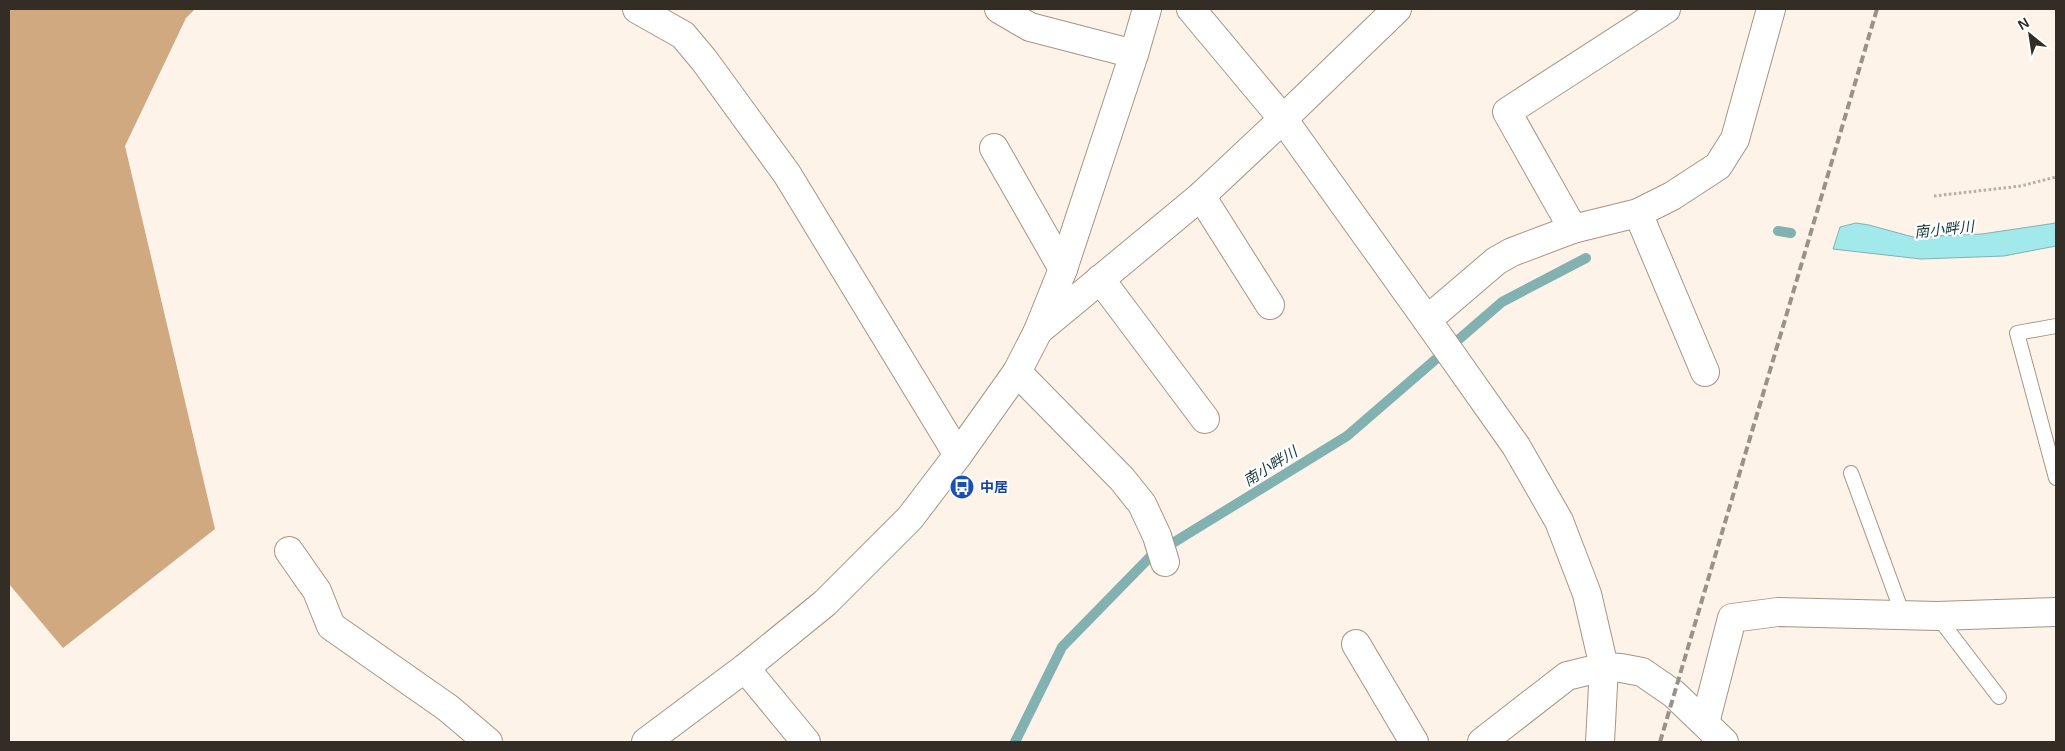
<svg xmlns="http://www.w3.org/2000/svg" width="2065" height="751" font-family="Arial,'Noto Sans JP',sans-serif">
	<rect width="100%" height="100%" fill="#fdf3e8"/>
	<path fill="#d0a981" d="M9,9H195L186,18L125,146L215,529L63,648L9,584Z"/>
	<path fill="#a2e9ec" stroke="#81b1b1" d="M1856,223L1869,225L1913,237L1982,234L2056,223V246L2004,256L1921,259L1833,249L1840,227Z"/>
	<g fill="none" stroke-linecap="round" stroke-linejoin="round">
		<g stroke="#81b1b1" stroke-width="10">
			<path d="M1778,231L1791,233"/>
			<path d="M1015,742L1062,647L1150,557L1347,436L1502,302L1586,258"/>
		</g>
		<defs>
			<g id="service">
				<path d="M2056,326L2017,333L2056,478"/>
				<path d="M1851,473L1903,615"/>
				<path d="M1937,616L1999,697"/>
			</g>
			<g id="minor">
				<path d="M637,9L683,35L704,60L787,174L958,455"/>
				<path d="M999,9L1030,27L1134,54"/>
				<path d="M994,148L1063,269"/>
				<path d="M1201,196L1270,305"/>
				<path d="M1638,213L1705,372"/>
				<path d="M1573,229L1507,112L1666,9"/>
				<path d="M1100,279L1205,419"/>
				<path d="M1427,320L1496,261L1512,252L1573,229L1638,213L1672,196L1718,166L1735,139L1771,9"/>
				<path d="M1038,331L1201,196L1283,119"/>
				<path d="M1017,372L1122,479L1142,504L1157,536L1165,562"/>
				<path d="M289,551L317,591L331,626L448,708L488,742"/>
				<path d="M1356,644L1414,742"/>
				<path d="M745,668L806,742"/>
				<path d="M1705,723L1732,618L1778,612L1937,616L2056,612"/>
				<path d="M1482,742L1567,676L1604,667L1621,668L1642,672L1674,694L1724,742"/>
			</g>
			<g id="tertiary">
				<path d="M1191,9L1283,119L1427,320L1516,446L1559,521L1587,594L1604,667L1600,742"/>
				<path d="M1283,119L1397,9"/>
				<path d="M646,742L745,668L825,603L910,518L958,455L1017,372L1038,331L1063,269L1134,54L1147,9"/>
			</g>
		</defs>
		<use href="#service" stroke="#a59585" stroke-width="16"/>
		<use href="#minor" stroke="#a59585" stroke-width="30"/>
		<use href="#tertiary" stroke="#a59585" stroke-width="30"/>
		<path stroke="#b7aea5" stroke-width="3" stroke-dasharray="2.5 2.5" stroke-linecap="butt" d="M1934,196L2021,186L2056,177"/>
		<use href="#service" stroke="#fff" stroke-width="14"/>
		<use href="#minor" stroke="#fff" stroke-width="28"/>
		<use href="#tertiary" stroke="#fff" stroke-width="28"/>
		<path stroke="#9a9289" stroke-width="4" stroke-dasharray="8 4" stroke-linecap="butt" d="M1660,742L1877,9"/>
	</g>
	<defs>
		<symbol id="bus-disc" viewBox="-11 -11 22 22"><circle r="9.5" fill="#1a4fb4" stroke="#fff"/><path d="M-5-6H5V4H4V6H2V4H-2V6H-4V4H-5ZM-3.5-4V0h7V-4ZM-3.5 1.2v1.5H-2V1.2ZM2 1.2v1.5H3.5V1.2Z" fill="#fff"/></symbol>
	</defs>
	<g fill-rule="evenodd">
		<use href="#bus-disc" x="948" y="473" width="28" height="28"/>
	</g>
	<g text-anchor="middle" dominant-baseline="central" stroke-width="4.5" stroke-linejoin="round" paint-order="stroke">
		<g font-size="14" font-weight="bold" fill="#164399" stroke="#fff" text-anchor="start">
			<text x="980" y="487">中居</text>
		</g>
		<g font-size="15" font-style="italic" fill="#183b3c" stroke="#fff">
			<text transform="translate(1944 229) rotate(-6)">南小畔川</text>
			<text transform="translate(1270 466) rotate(-32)">南小畔川</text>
		</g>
	</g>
	<rect width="2065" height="751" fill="none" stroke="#332d26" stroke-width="20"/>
	<g transform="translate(2030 35) rotate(330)" stroke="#ffffff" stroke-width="4" paint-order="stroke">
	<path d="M0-4L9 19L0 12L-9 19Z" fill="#332d26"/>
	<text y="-8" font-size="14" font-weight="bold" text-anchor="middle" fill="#332d26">N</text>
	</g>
</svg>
